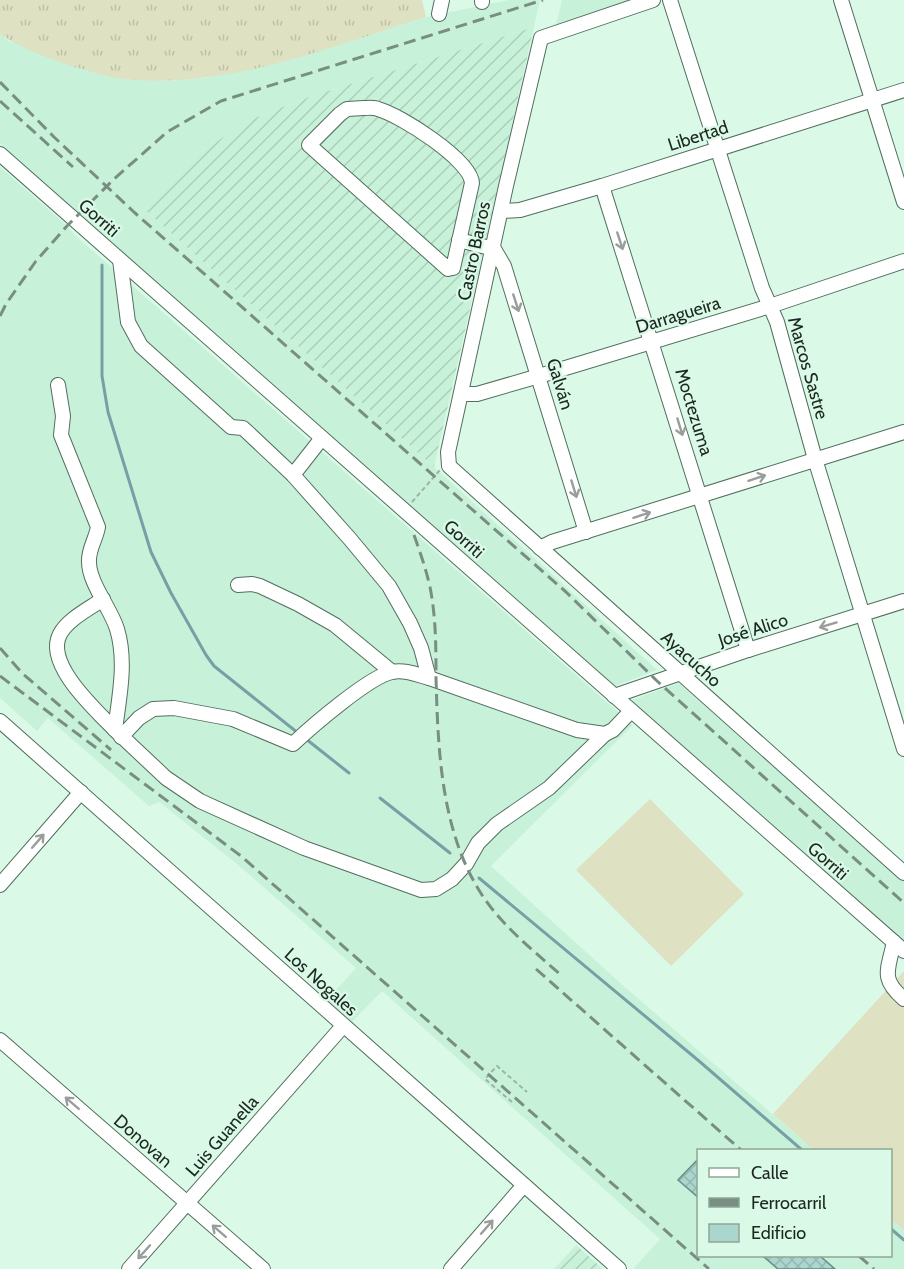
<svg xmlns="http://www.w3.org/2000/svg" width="904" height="1269" font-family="Cabin,sans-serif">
	<defs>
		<pattern id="industrial-furrows" width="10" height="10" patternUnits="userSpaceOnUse" patternTransform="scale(1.5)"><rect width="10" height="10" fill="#c8f1d9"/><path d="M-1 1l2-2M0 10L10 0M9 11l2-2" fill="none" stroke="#abcfba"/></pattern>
		<pattern id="grass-tufts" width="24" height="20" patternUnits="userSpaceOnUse" patternTransform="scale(1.5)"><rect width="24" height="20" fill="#dee1c2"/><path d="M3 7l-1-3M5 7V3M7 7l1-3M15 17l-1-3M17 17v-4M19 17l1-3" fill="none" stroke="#bec1a6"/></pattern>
		<pattern id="building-cross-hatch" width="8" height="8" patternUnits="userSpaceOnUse" patternTransform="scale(1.5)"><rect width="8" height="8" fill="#aad6ce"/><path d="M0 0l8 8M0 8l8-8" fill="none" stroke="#92b8b1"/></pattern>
	</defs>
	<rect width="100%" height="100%" fill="#dafae7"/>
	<g fill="#c8f1d9">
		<path d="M509,0H540L534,27L309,97L252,119L197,154L144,209L434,467L657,670L615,686L0,144V34L9,41L167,81L205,78L282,62L426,17Z"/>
		<path d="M562,0H636L556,25Z"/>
		<path d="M0,167L64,223L77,237L633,725L491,866L627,989L814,1150H698V1256H890L891,1219L904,1230V1269H635L634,1268L660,1239L382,991L352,1022L327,1000L356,968L237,864L159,802L149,806L48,718L37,731L0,698Z"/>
		<path d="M679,683L904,881V943L629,701Z"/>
	</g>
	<g fill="url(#industrial-furrows)">
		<path d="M534,27L434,467L144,209L197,154L252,119L309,97Z"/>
		<path d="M576,1245L603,1269H554Z"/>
	</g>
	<path fill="url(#grass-tufts)" d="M0,0H422L426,17C326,48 222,92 115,78C102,76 88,70 75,67C49,59 23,49 0,34Z"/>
	<g fill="#dee1c2">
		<path d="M650,799L744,894L671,966L576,870Z"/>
		<path d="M904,971V1230L891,1219L890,1150H814L773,1114Z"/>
	</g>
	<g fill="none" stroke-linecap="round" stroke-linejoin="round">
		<g stroke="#76a0a6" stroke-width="3">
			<path d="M102,265V376L108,412L151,552L171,593L206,655L214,666L298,733"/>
			<path d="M306,739L349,773"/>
			<path d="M380,798L450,853"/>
			<path d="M479,878L699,1061L802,1150"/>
			<path d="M890,1228L904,1240"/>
		</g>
	</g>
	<g fill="url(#building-cross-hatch)" stroke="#688d87" stroke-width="1.5">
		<path d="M699,1158V1198L678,1180Z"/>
		<path d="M763,1256H820L835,1269H778Z"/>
	</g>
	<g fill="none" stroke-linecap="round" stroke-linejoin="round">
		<defs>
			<g id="minor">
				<path d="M653,0L541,38L506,186L448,452L449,466L904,873"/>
				<path d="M670,0L762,288L777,322L815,459L904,749"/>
				<path d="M841,0L904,202"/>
				<path d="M482,2V0"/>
				<path d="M439,14L442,0"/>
				<path d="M364,108C368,108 374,107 378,109C400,115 471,160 472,183L453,268L448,269L309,145L340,114L347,109Z"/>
				<path d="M0,154L904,951"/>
				<path d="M602,186L748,650"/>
				<path d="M502,211L520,210L602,186L904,90"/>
				<path d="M459,240L494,249"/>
				<path d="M494,249L504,266L586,532"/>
				<path d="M120,260L128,322L141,346L231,427L243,428L293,475L350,539L389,586L410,623L421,648L429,678C418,675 404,669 392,672C370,676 311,727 293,744L233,719L174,708L153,709L139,718L121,737"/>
				<path d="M58,385L63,416L61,435L98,527C96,539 88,550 89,562C89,583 111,609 117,629C127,662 119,698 115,730L166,778L200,801L304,848L421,890L436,889L452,879L466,864L478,843L497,824L549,788L605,734"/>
				<path d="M461,394H477L539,376L770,306L904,261"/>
				<path d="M293,475L322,438"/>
				<path d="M540,548L552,542L904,432"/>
				<path d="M238,585L252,584L260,586L298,604L335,625L392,672"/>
				<path d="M103,599C89,609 68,619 60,634C44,664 96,710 115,730"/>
				<path d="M429,678L577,730L605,734L613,730L631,711"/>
				<path d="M614,696L748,650L904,601"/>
				<path d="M0,721L619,1269"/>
				<path d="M0,885L81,792"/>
				<path d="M894,942C888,970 880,979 904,999"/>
				<path d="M0,1040L263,1269"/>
				<path d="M129,1269L343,1026"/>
				<path d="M451,1269L524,1185"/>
			</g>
		</defs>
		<use href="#minor" stroke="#526e5e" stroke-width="16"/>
		<g stroke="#9bb4a5" stroke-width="2" stroke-dasharray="4.5 3" stroke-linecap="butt">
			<path d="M412,502L440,470"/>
			<path d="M512,1102L485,1079L497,1066L527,1092"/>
		</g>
		<use href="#minor" stroke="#fff" stroke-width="14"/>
		<g stroke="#798e82" stroke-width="3" stroke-dasharray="12 6" stroke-linecap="butt">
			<path d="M0,82L54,137L135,213L566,592L656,680L904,903"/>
			<path d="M0,101L73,167"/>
			<path d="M0,316L6,304L36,261L66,227L113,180L167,132L221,101L543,0"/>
			<path d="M414,535C420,552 426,569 430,587C436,617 436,648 436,678C438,751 441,832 482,895C503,927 534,951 562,976"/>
			<path d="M0,648L22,673L111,750"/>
			<path d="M0,676L241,856L709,1269"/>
			<path d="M536,969L741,1150"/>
			<path d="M859,1256L874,1269"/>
		</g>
	</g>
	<defs><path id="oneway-shaft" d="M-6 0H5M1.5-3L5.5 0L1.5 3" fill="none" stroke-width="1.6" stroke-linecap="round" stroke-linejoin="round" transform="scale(1.5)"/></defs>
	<g stroke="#989e9b">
		<use href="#oneway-shaft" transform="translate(620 241) rotate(72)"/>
		<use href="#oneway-shaft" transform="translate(516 303) rotate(72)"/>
		<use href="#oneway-shaft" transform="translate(680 427) rotate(73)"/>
		<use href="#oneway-shaft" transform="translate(757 478) rotate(-18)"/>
		<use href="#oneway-shaft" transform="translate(574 489) rotate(73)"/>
		<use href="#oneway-shaft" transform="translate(642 515) rotate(-18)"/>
		<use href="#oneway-shaft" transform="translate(828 625) rotate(163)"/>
		<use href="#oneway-shaft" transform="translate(38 841) rotate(-49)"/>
		<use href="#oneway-shaft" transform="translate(72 1103) rotate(-139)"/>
		<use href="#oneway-shaft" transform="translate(487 1227) rotate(-49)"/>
		<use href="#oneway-shaft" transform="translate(219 1231) rotate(-139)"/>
		<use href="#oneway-shaft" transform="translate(144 1252) rotate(132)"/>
	</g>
	<g text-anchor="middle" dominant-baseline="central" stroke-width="4.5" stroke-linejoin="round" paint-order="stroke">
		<g font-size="18" fill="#1b2720" stroke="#dafae7">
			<text transform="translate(698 136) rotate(-18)">Libertad</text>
			<text transform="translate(99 218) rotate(41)">Gorriti</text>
			<text transform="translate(474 251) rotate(-78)">Castro Barros</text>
			<text transform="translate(678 315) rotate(-17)">Darragueira</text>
			<text transform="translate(808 368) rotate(74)">Marcos Sastre</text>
			<text transform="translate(560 384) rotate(73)">Galván</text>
			<text transform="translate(694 412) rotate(73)">Moctezuma</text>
			<text transform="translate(464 539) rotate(42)">Gorriti</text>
			<text transform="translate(753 630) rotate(-18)">José Alico</text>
			<text transform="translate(691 659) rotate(42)">Ayacucho</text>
			<text transform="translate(828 861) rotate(41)">Gorriti</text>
			<text transform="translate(321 982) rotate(42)">Los Nogales</text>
			<text transform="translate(222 1136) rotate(-49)">Luis Guanella</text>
			<text transform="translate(143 1141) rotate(41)">Donovan</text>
		</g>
	</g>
	<rect x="697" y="1149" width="195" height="108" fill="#dafae7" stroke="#8ea697" stroke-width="1.5"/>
	<rect x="709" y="1168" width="30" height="9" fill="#ffffff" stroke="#8ea697" stroke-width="1.5"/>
	<text x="751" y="1179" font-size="18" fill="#1b2720">Calle</text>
	<rect x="709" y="1198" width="30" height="9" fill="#798e82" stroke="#8ea697" stroke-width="1.5"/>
	<text x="751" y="1209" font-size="18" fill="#1b2720">Ferrocarril</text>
	<rect x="709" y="1224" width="30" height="18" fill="#aad6ce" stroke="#8ea697" stroke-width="1.5"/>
	<text x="751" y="1239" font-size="18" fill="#1b2720">Edificio</text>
</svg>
